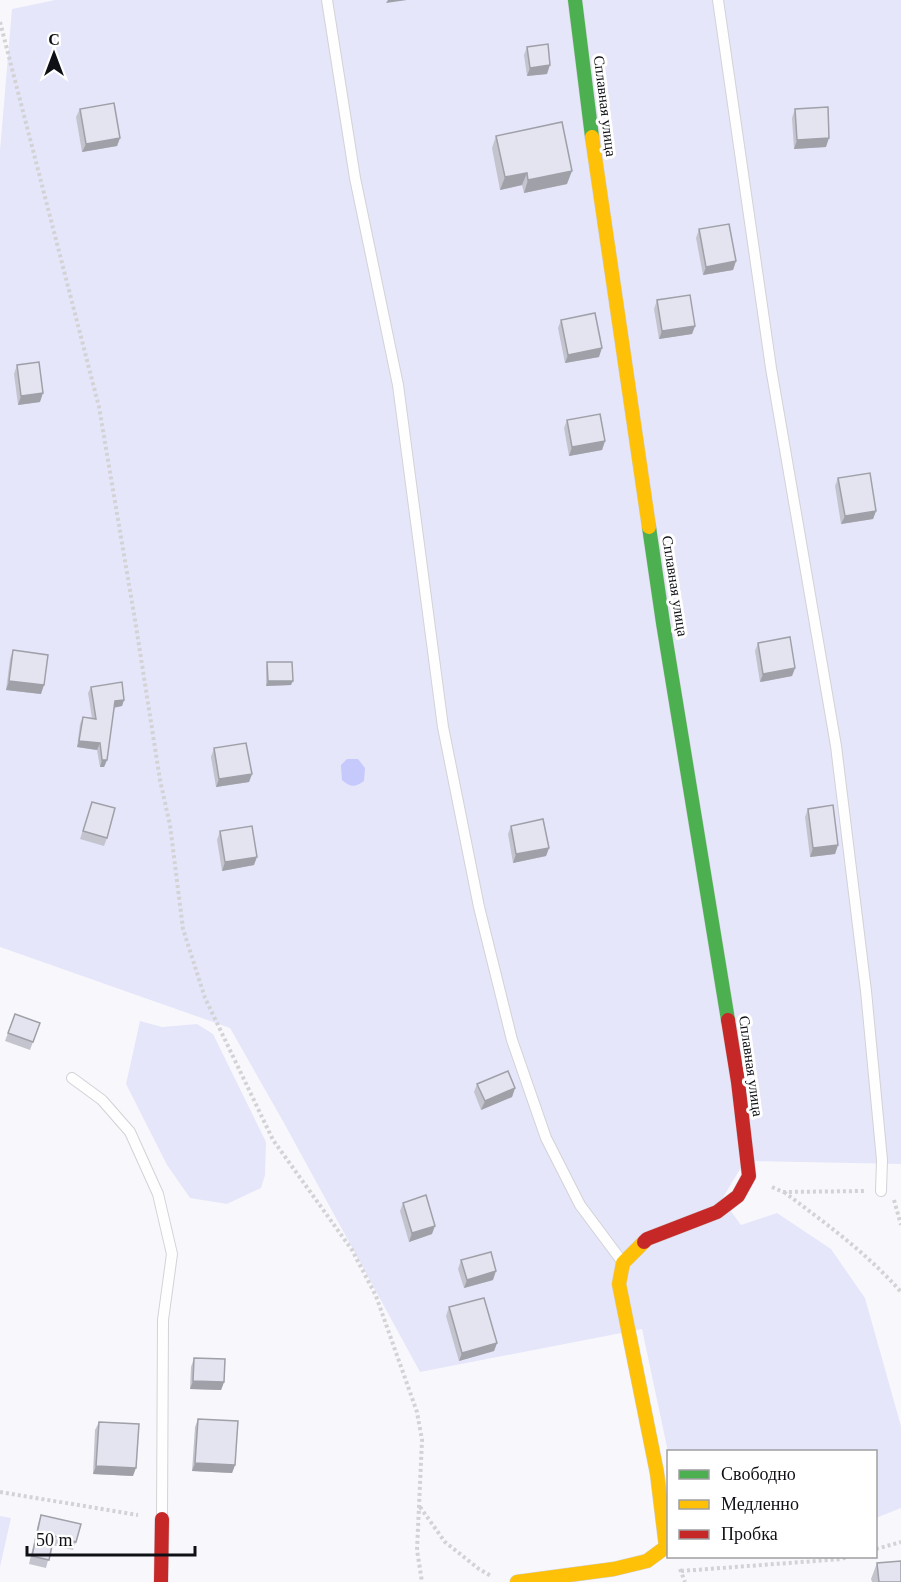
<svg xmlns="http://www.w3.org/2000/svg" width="901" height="1582" font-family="Georgia,serif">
	<rect width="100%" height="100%" fill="#f8f8fc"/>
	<g fill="#e5e6fa">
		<path d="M55,0H901V1164L745,1161L722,1199L741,1225L777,1213L831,1249L865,1298L901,1426V1508L876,1518V1452H668L642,1329L420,1372L284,1123L230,1028L0,947V150L12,9Z"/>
		<path d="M140,1021L162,1027L197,1024L213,1034L266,1142L265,1175L261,1188L227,1204L190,1198L167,1165L126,1084Z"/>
		<path d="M0,1516L11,1518L0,1567Z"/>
	</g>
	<path fill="#c5c9fb" d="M347,759H358L365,768L364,781C355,788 350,787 342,780L341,765Z"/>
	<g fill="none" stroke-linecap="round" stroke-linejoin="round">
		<defs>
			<g id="lane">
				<path d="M327,0L355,178L398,385L443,727L479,907L512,1040L546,1138L580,1205L621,1260"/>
				<path d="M718,0L771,368L836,746L866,991L882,1160L881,1191"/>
				<path d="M72,1078L102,1100L130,1132L158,1194L172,1254L163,1320L162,1518"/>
			</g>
			<g id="fast">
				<path d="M575,0L592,137"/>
				<path d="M649,527L663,623L728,1020"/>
			</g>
			<g id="slow">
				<path d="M592,137L649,527"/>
				<path d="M517,1582L614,1569L647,1561L666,1547L657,1473L619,1284L623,1263L644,1242"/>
			</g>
			<g id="jam">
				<path d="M644,1242L647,1239L717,1212L738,1196L749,1176L738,1082L728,1020"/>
				<path d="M161,1582L162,1519"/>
			</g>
		</defs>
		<use href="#lane" stroke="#d2d2d7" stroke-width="12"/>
		<use href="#fast" stroke="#d2d2d7" stroke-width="15"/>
		<use href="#slow" stroke="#d2d2d7" stroke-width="15"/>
		<use href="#jam" stroke="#d2d2d7" stroke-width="15"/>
		<g stroke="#d3d3d5" stroke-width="4" stroke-dasharray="3 3" stroke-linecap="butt">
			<path d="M0,22L99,407L136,626L160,780L170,825L183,929L205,998L273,1140L352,1250L376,1296L417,1412L422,1440L417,1550L422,1582"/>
			<path d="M772,1187L783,1192L865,1191"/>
			<path d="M784,1192C825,1223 867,1253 901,1292"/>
			<path d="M894,1200L901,1225"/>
			<path d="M0,1492L138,1515"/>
			<path d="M420,1507L445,1542L479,1569L491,1576"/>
			<path d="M876,1549L901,1542"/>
			<path d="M680,1569L685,1582"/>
			<path d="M681,1571L842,1559L849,1556"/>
		</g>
		<use href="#lane" stroke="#fefeff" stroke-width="10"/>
		<use href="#fast" stroke="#4caf50" stroke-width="14"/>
		<use href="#slow" stroke="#ffc107" stroke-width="14"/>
		<use href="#jam" stroke="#c62828" stroke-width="14"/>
	</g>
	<g fill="#c3c4ce">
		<path d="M527,47L547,74L527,76L524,55Z"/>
		<path d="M80,109L120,138L117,146L82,152L76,117Z"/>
		<path d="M795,109L826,147L794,149L792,118Z"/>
		<path d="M496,136L567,184L524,193L522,185L500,190L492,148Z"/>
		<path d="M699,229L736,261L733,270L703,275L696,238Z"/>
		<path d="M657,300L695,326L692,334L659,339L654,309Z"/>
		<path d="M561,320L599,357L565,363L558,328Z"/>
		<path d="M17,365L40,402L18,405L14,374Z"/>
		<path d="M567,420L605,441L602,450L569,456L564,428Z"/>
		<path d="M838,478L876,511L873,519L841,524L835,486Z"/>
		<path d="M758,643L795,668L792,676L760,682L755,651Z"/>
		<path d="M13,650L41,694L6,690L10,659Z"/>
		<path d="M267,662L291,685L266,686V667Z"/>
		<path d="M91,687L124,700L122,706L114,707L107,760L104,767H100L97,750L77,747L80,724L83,717L92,718L88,693Z"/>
		<path d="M214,748L252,774L249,782L216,787L211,757Z"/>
		<path d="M92,802L107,838L104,846L80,839Z"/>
		<path d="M808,809L838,845L835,854L810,857L805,817Z"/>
		<path d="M511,826L549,848L546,856L513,863L508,834Z"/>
		<path d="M220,831L254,865L222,871L217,840Z"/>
		<path d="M15,1014L40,1023L30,1050L5,1041Z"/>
		<path d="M477,1084L515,1088L512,1097L481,1110L474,1092Z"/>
		<path d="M403,1203L432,1234L409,1242L400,1211Z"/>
		<path d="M461,1260L493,1280L464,1288L458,1269Z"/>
		<path d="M449,1307L497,1343L494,1351L459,1361L446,1316Z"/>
		<path d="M194,1358L224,1382L221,1390L190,1389L191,1367Z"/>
		<path d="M198,1419L235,1465L232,1473L192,1471L195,1427Z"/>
		<path d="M99,1422L133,1476L93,1474L95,1430Z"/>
		<path d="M41,1515L76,1542L73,1550L52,1545L46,1568L29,1564L38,1524Z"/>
		<path d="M877,1563L901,1582H872L871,1579Z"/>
	</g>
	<g fill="#9fa0a8">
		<path d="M388,0H407L386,3Z"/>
		<path d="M550,65L547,74L527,76L530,68Z"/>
		<path d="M120,138L117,146L82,152L86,144Z"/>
		<path d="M829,138L826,147L794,149L797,140Z"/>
		<path d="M572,171L567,184L524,193L528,180Z"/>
		<path d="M527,173L522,185L500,190L505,177Z"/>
		<path d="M736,261L733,270L703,275L706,267Z"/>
		<path d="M695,326L692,334L659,339L662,331Z"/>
		<path d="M602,348L599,357L565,363L568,355Z"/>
		<path d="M43,393L40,402L18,405L21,396Z"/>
		<path d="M605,441L602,450L569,456L572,447Z"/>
		<path d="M876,511L873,519L841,524L845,516Z"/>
		<path d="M795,668L792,676L760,682L763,674Z"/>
		<path d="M9,681L44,685L41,694L6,690Z"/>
		<path d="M268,681H293L291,685L266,686Z"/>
		<path d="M124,700L122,706L113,708L115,701Z"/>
		<path d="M79,741L100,743L97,750L77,747Z"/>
		<path d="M102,760H107L104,767H100Z"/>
		<path d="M252,774L249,782L216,787L219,779Z"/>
		<path d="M838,845L835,854L810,857L813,848Z"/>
		<path d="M549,848L546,856L513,863L516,854Z"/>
		<path d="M257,857L254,865L222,871L225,862Z"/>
		<path d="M515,1088L512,1097L481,1110L485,1101Z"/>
		<path d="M435,1226L432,1234L409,1242L412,1233Z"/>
		<path d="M496,1271L493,1280L464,1288L467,1280Z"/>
		<path d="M497,1343L494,1351L459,1361L462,1353Z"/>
		<path d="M193,1381L224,1382L221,1390L190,1389Z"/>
		<path d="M195,1463L235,1465L232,1473L192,1471Z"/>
		<path d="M96,1466L136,1468L133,1476L93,1474Z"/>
	</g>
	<g fill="#e3e4f0" stroke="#9fa0a8" stroke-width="1.5">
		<path d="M548,44L550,65L530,68L527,47Z"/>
		<path d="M114,103L120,138L86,144L80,109Z"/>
		<path d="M828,107L829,138L797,140L795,109Z"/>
		<path d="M562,122L572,171L528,180L527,173L505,177L496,136Z"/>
		<path d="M729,224L736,261L706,267L699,229Z"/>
		<path d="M690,295L695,326L662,331L657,300Z"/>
		<path d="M595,313L602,348L568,355L561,320Z"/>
		<path d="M39,362L43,393L21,396L17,365Z"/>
		<path d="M600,414L605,441L572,447L567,420Z"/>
		<path d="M870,473L876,511L845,516L838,478Z"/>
		<path d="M790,637L795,668L763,674L758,643Z"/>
		<path d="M13,650L48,655L44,685L9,681Z"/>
		<path d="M267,662H292L293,681H268Z"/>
		<path d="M122,682L124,700L115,701L107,760H102L100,743L79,741L83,717L96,719L91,687Z"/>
		<path d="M246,743L252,774L219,779L214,748Z"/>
		<path d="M92,802L115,808L107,838L83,831Z"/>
		<path d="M833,805L838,845L813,848L808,809Z"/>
		<path d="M543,819L549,848L516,854L511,826Z"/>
		<path d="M252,826L257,857L225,862L220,831Z"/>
		<path d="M15,1014L40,1023L33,1042L8,1033Z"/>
		<path d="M508,1071L515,1088L485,1101L477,1084Z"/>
		<path d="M426,1195L435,1226L412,1233L403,1203Z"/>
		<path d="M491,1252L496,1271L467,1280L461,1260Z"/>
		<path d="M484,1298L497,1343L462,1353L449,1307Z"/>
		<path d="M194,1358L225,1359L224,1382L193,1381Z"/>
		<path d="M198,1419L238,1421L235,1465L195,1463Z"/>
		<path d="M99,1422L139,1424L136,1468L96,1466Z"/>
		<path d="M41,1515L81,1524L76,1542L54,1536L49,1560L32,1556Z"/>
		<path d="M901,1561V1582H879L877,1563Z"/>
	</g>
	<g text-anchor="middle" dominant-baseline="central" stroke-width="6" stroke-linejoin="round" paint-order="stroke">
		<g font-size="15" fill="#0f1015" stroke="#fff">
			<text transform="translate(605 106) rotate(83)">Сплавная улица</text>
			<text transform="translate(675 586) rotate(81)">Сплавная улица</text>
			<text transform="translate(751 1066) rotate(82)">Сплавная улица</text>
		</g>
	</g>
	<rect x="667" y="1450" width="210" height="108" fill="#ffffff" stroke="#9f9fa1" stroke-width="1.5"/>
	<rect x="679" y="1470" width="30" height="9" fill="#4caf50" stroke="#9f9fa1" stroke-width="1.5"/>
	<text x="721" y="1480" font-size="18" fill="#0f1015">Свободно</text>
	<rect x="679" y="1500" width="30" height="9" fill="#ffc107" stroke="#9f9fa1" stroke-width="1.5"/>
	<text x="721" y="1510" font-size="18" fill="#0f1015">Медленно</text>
	<rect x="679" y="1530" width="30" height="9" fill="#c62828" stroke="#9f9fa1" stroke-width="1.5"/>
	<text x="721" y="1540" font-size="18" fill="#0f1015">Пробка</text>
	<g transform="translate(54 54)" stroke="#ffffff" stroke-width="4.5" paint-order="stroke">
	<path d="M0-4.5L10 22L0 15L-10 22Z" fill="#0f1015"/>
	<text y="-9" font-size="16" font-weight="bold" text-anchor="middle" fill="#0f1015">С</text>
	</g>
	<path d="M27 1546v9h168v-9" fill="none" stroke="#0f1015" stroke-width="3"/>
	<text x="36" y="1546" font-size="18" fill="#0f1015" stroke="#ffffff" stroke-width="4.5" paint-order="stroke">50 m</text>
</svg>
